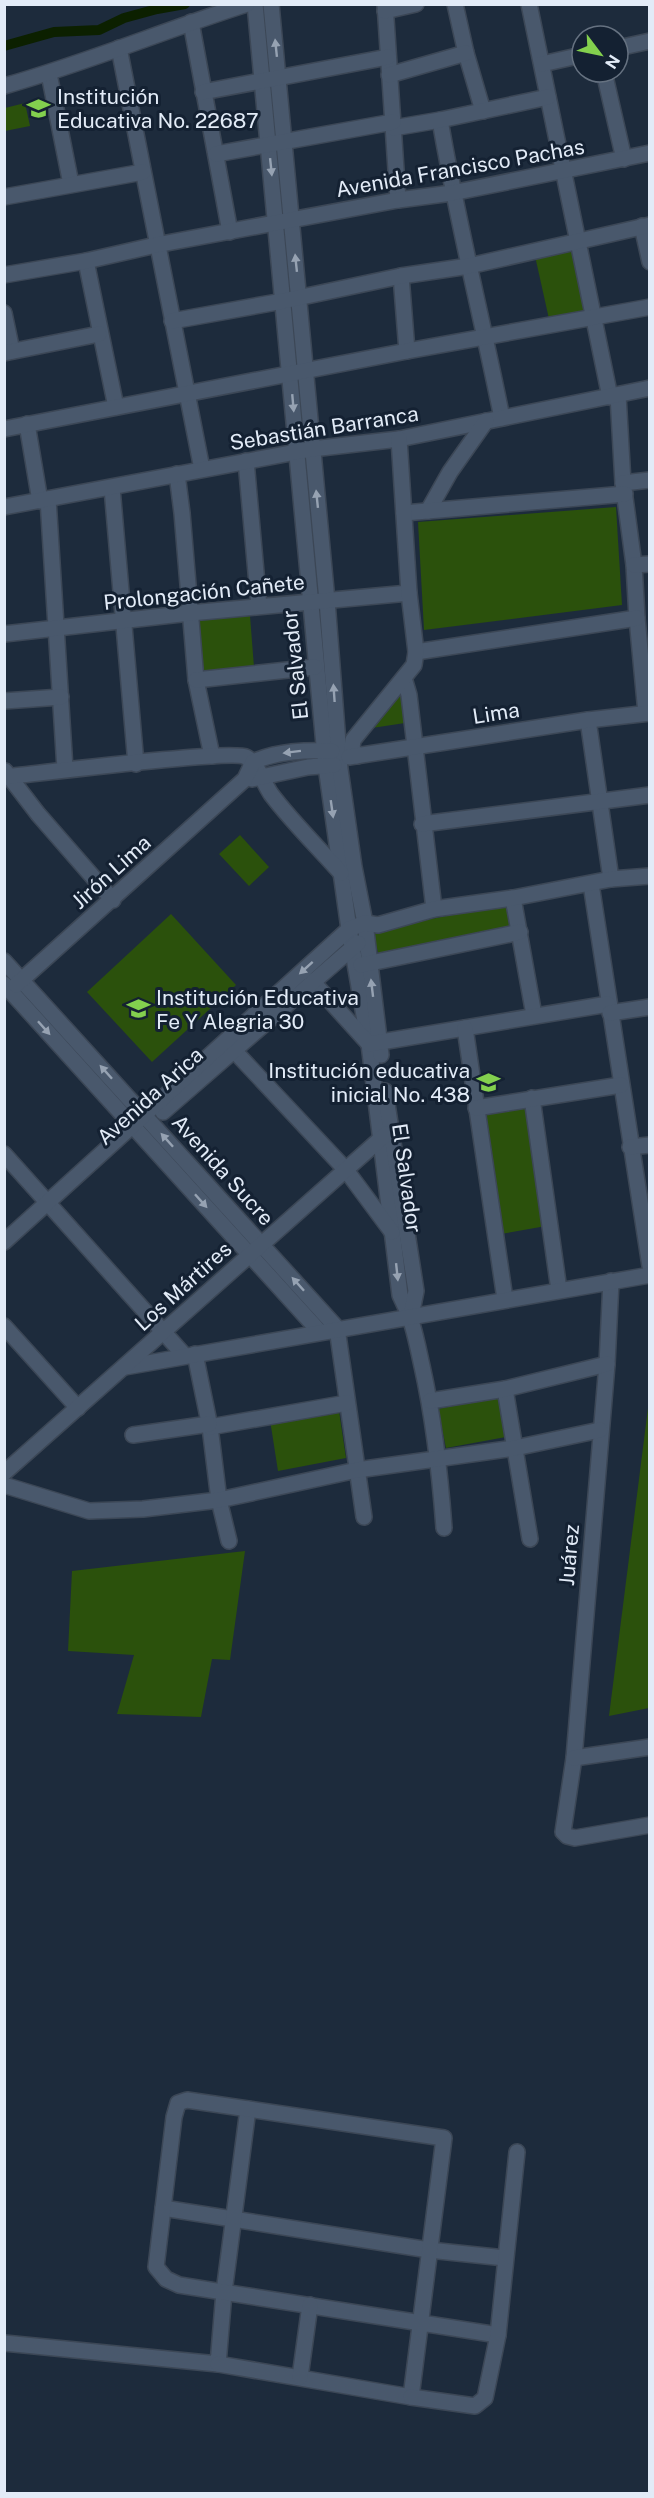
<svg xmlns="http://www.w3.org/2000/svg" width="654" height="2498" font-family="'Public Sans',sans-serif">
	<rect width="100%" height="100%" fill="#1d2b3c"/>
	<g fill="#2b510c">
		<path d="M25,103L30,126L5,131V108Z"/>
		<path d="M573,247L586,310L549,319L535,256Z"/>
		<path d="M616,507L622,605L424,630L418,522Z"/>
		<path d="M250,616L254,667L201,674L196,621Z"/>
		<path d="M396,692L403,693L405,723L372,728Z"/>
		<path d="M240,835L269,867L249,886L219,854Z"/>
		<path d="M509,903L515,928L379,957L373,931Z"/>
		<path d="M171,914L236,985L152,1062L87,992Z"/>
		<path d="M527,1103L546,1226L501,1234L482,1111Z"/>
		<path d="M504,1396L511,1436L446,1448L438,1409Z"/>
		<path d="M649,1400V1708L609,1716Z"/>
		<path d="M339,1411L346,1458L278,1471L270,1420Z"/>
		<path d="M245,1551L230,1660L212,1659L201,1717L117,1714L134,1655L68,1651L72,1571Z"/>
	</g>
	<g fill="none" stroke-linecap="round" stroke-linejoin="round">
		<path stroke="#0c2000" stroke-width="10" d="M4,46L54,32L99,30L124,18L157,9L185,4"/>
		<defs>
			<g id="minor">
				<path d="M255,4L326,766L349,929L369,1044L400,1295C413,1320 416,1339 422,1366C434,1420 440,1473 444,1528"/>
				<path d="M271,4L327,601L340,769L354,867L365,923L381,1055"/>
				<path d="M385,4L398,200"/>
				<path d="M455,4L466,53L483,111"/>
				<path d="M529,4L610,397"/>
				<path d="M385,11L416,4"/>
				<path d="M191,22L230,232"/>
				<path d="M119,48L202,469"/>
				<path d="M618,48L650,41"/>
				<path d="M542,64L582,55"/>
				<path d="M604,72L624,159"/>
				<path d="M49,74L71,184"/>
				<path d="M389,75L466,53"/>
				<path d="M4,86C86,63 165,30 247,4"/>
				<path d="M203,92L388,57"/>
				<path d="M440,120C457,220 482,318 502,418"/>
				<path d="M393,128L440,120L548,97"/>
				<path d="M216,154L393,122"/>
				<path d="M4,197L143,172"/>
				<path d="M642,226L650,262"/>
				<path d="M86,261L116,407"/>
				<path d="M4,275L86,261L156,245L398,200L452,193L650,153"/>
				<path d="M401,276L407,351"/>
				<path d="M4,313L12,351"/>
				<path d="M172,321L283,301L401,276L469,266L650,225"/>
				<path d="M4,353L99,334"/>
				<path d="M618,395L623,483L634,565L637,618L646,713"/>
				<path d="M27,424L40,501"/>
				<path d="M4,429L407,351L650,307"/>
				<path d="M246,461L259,606"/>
				<path d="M177,474L182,513L196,680L212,756"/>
				<path d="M623,483L650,480"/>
				<path d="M112,488L136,764"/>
				<path d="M48,499L65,769"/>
				<path d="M4,507L312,449L399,439L650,388"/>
				<path d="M428,511L450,472L486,421"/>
				<path d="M404,513L625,494"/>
				<path d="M634,565L650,564"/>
				<path d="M4,634L190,613L409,593"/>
				<path d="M416,652L637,618"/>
				<path d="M404,678L409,695L434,909"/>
				<path d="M196,680L315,667"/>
				<path d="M4,701L61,697"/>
				<path d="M588,720L611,879"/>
				<path d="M357,756L352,748L353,740L414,665L416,652L409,593L399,439"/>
				<path d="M349,757L588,720L650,713"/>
				<path d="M5,771L38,814L113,900"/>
				<path d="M4,777C35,774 232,749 246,757C258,764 263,782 271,794C292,822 318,847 341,873"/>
				<path d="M252,779L308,767L334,765"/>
				<path d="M422,824L650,795"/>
				<path d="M591,884L650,1266"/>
				<path d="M513,898L534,1015"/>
				<path d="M4,961L337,1328L364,1517"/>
				<path d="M361,965L520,932"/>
				<path d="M312,981L369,1044L608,1004"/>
				<path d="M4,984L319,1331"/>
				<path d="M16,985L245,779L253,762C278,751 305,750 332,751"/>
				<path d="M610,1013L650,1007"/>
				<path d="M465,1028L505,1299"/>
				<path d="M227,1043L346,1170L392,1232"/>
				<path d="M385,1091L416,1291L411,1316"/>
				<path d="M532,1098L559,1290"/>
				<path d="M476,1108L621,1085"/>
				<path d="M163,1112L358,943"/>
				<path d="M630,1147L650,1145"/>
				<path d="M4,1154L185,1356"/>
				<path d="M4,1242L349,929L365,923L378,925L434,909L513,898L611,879L650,876"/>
				<path d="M611,1281L607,1364L574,1758L563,1832L567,1836L575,1838L650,1825"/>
				<path d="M4,1326L78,1408"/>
				<path d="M195,1354L210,1427L219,1500L229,1541"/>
				<path d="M125,1367L650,1275"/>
				<path d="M505,1389L530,1539"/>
				<path d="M430,1401L505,1389L607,1364"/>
				<path d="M210,1427L347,1403"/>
				<path d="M133,1435L209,1424"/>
				<path d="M4,1473L386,1134"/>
				<path d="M4,1485L89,1511L143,1509L219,1500L357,1470L515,1448L600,1430"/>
				<path d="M574,1758L650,1747"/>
				<path d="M163,2208L429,2250L505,2258"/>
				<path d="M4,2343L218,2364L224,2292L248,2109"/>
				<path d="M218,2364L411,2397L444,2138L187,2100L178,2103L174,2117L156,2267L166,2279L179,2285C285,2302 391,2318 498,2335"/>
				<path d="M300,2377L310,2305"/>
				<path d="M411,2397L475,2406L485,2398L498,2335L517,2152"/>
			</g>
		</defs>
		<use href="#minor" stroke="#3c4756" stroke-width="18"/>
		<use href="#minor" stroke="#49586c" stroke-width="15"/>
	</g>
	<defs><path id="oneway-solid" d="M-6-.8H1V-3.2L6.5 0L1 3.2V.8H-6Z" transform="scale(1.5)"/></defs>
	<g fill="#96a2b2">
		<use href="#oneway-solid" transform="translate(276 48) rotate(-96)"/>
		<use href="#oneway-solid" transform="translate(271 167) rotate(84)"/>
		<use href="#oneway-solid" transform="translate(296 263) rotate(-96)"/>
		<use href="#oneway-solid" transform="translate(293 403) rotate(85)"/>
		<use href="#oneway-solid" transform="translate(317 499) rotate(-96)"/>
		<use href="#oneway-solid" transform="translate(334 693) rotate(-94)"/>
		<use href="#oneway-solid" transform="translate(292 752) rotate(173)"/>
		<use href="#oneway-solid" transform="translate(332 809) rotate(82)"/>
		<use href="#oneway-solid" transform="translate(306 968) rotate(138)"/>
		<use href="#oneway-solid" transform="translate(372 988) rotate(-97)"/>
		<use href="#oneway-solid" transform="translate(44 1028) rotate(48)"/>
		<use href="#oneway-solid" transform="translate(106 1072) rotate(-132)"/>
		<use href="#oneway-solid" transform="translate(167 1140) rotate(-132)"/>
		<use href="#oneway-solid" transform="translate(201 1201) rotate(48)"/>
		<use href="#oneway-solid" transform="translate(397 1272) rotate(84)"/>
		<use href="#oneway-solid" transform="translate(298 1284) rotate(-132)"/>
	</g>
	<defs>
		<symbol id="school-bare" viewBox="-9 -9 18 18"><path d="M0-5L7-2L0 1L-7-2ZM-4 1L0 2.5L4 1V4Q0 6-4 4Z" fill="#83d04e" stroke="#142132" stroke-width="2.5" paint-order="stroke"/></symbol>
	</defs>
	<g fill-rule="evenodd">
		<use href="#school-bare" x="22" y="92" width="33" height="33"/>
		<use href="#school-bare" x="122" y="992" width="33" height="33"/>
		<use href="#school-bare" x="472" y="1066" width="33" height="33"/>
	</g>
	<g text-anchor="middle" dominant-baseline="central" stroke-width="6" stroke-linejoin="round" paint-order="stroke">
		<g font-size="21" fill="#e2ebf7" stroke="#142132" text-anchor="start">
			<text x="57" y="96">Institución<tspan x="57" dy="24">Educativa No. 22687</tspan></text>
			<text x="156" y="997">Institución Educativa<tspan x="156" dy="24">Fe Y Alegria 30</tspan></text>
			<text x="470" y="1070" text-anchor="end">Institución educativa<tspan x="470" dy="24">inicial No. 438</tspan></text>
		</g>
		<g font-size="21" fill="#e2ebf7" stroke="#142132">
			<text transform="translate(460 168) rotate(-10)">Avenida Francisco Pachas</text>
			<text transform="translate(324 428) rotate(-9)">Sebastián Barranca</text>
			<text transform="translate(204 592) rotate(-6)">Prolongación Cañete</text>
			<text transform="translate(295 665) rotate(-96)">El Salvador</text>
			<text transform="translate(496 713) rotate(-9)">Lima</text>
			<text transform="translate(111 872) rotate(-42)">Jirón Lima</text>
			<text transform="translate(150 1096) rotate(-42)">Avenida Arica</text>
			<text transform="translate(223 1170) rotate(48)">Avenida Sucre</text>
			<text transform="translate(407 1178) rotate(82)">El Salvador</text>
			<text transform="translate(183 1286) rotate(-42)">Los Mártires</text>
			<text transform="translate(569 1555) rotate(-85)">Juárez</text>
		</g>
	</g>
	<rect width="654" height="2498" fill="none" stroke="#e2ebf7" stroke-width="12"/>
	<g transform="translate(600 54) rotate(122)"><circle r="28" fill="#142132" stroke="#667281" stroke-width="1.5"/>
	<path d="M0-4.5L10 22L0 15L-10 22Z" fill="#83d04e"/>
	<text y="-9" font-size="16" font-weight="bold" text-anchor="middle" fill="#e2ebf7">N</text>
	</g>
</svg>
